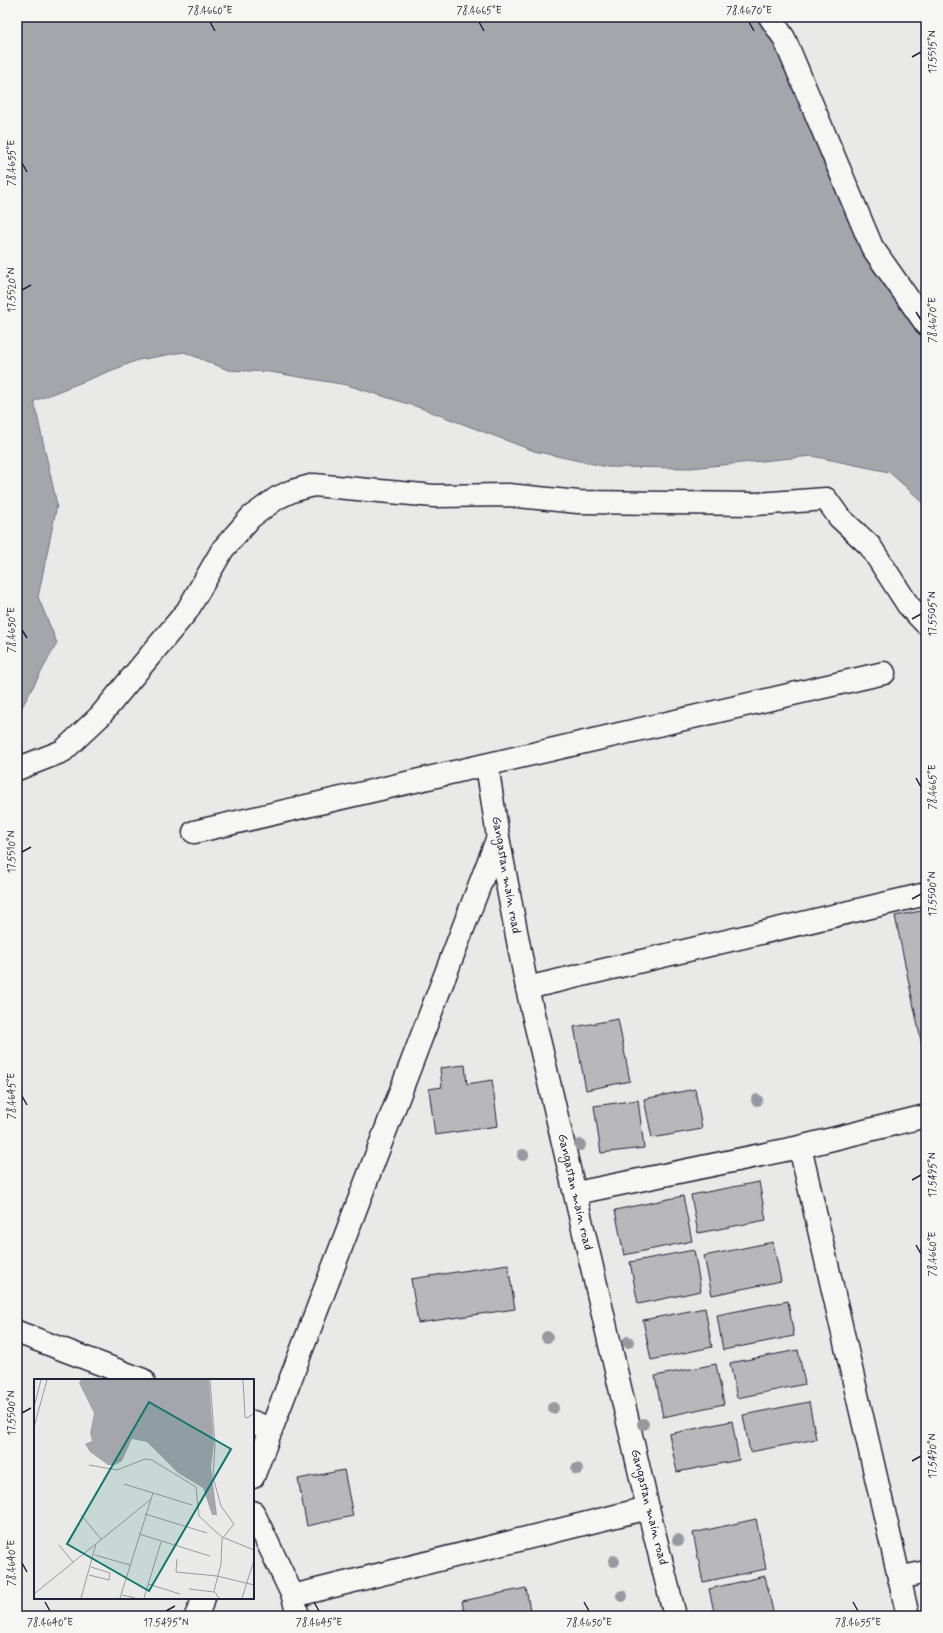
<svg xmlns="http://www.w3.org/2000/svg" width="943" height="1633" font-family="Mynerve,sans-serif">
	<rect width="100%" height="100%" fill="#e9e9e7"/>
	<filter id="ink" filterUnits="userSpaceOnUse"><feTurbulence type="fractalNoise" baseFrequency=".025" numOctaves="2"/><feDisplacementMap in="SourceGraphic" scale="8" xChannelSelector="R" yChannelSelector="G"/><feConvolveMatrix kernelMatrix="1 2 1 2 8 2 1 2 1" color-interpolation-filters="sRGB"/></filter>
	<g filter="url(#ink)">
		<path fill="#a5a5ac" stroke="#71717f" d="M17,17H760L776,40L862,248L926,336V505L889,472L812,456L691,468L607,467L534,451L421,408L347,385L270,372L228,370L184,352L138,360L34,401L57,505L38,597L57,643L17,716Z"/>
		<g fill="#b8b8bc" stroke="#22223b">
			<path d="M926,910V1054L924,1055L895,916Z"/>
			<path d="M618,1019L630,1081L586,1090L574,1027Z"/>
			<path d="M465,1065L467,1084L492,1080L498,1126L435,1135L429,1089L442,1087L440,1068Z"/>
			<path d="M695,1089L702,1129L652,1138L644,1099Z"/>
			<path d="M638,1100L644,1148L601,1153L594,1106Z"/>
			<path d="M759,1182L766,1220L698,1233L691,1195Z"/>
			<path d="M683,1196L692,1241L624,1255L615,1210Z"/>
			<path d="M773,1242L781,1281L712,1295L704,1256Z"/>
			<path d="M694,1250L701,1291L638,1304L630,1262Z"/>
			<path d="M508,1264L515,1309L418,1323L411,1279Z"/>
			<path d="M788,1301L794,1336L723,1350L717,1315Z"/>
			<path d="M705,1308L712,1347L651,1360L643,1320Z"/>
			<path d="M798,1350L805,1384L737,1398L730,1363Z"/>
			<path d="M716,1364L724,1404L663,1417L655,1376Z"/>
			<path d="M809,1402L816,1439L750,1452L743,1415Z"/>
			<path d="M732,1421L739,1460L677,1472L669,1434Z"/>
			<path d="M344,1470L353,1516L307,1526L298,1479Z"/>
			<path d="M756,1519L766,1569L703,1582L693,1533Z"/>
			<path d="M765,1576L774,1616H715L709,1589Z"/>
			<path d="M526,1588L531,1616H465L462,1601Z"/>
			<path d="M454,1611V1616H431Z"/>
		</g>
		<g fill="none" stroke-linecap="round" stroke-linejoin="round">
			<defs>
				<g id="minor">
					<path d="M770,17L784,38L872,247L926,324"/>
					<path d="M487,765L498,837L527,988L648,1508L675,1616"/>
					<path d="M17,769L63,751L100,716L187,611L223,549L251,517L277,498L292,491L314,485L434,496L508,495L578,502L756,504L826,499L839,517L870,546L908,605L926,624"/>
					<path d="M194,832L884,673"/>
					<path d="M527,988L926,894"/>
					<path d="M800,1147L908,1616"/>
					<path d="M576,1193L800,1147L926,1116"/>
					<path d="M17,1332L143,1380"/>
					<path d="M253,1422L270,1429"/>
					<path d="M253,1477L498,837"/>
					<path d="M253,1512L293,1596L298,1616"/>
					<path d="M899,1578L926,1572"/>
					<path d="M293,1596L648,1508"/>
					<path d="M196,1616L204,1598"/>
				</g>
			</defs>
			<use href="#minor" stroke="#22223b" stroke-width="25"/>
			<use href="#minor" stroke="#f6f6f2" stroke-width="22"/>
		</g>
		<g fill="#9898a1">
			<circle cx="757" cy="1100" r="6"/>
			<circle cx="580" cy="1145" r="6"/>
			<circle cx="523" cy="1155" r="6"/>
			<circle cx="547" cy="1337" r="6"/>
			<circle cx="628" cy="1342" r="6"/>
			<circle cx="553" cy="1408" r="6"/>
			<circle cx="643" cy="1424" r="6"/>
			<circle cx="577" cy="1469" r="6"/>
			<circle cx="678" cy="1540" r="6"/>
			<circle cx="614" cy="1561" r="6"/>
			<circle cx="622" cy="1596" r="6"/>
		</g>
	</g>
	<path fill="none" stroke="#22223b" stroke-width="1.5" d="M210,22L215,31M479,22L484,31M749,22L754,31M912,57L921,52M22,163L27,172M22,290L31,285M916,312L921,320M912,619L921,614M22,630L27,638M916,778L921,787M22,852L31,847M912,899L921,894M22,1096L27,1105M912,1180L921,1175M916,1245L921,1254M22,1413L31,1408M912,1461L921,1456M22,1563L27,1572M45,1602L50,1611M314,1602L319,1611M584,1602L589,1611M853,1602L858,1611M166,1611L175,1606"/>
	<g text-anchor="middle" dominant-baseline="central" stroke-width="3.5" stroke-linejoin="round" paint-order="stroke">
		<g font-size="13" fill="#22223b" stroke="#f6f6f2">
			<text transform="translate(506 875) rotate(80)">Gangastan main road</text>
			<text transform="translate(575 1192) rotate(77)">Gangastan main road</text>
			<text transform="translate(649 1507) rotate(76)">Gangastan main road</text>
		</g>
	</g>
	<g transform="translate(34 1379)">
		<rect width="220" height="220" fill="#e9e9e7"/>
		<path d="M47,1H175L180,65L177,88L183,136H178L169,109L144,94L113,63L98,60L88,82L81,86H74L56,73L51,65L58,62L56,54L60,34L45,4Z" fill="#a5a5ac"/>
		<path fill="none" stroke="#9999a2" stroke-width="1" d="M176,1L181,66L179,98L187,127L200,145L188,160L187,185L180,212L185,219M209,1L211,38L213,39L220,34M0,28L7,1M0,48L13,1M55,86L83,91L111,80L118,81L162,108L165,137L180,151L188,158L220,171M90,105L158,126M111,135L173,154M47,136L67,160M105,155L176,177M25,166L39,183M61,176L96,186M143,180L142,193L183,197L220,206M55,196L75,201L76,194L57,188M114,205L146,215M155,210L180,213M0,215L116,121M88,216L101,219M47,219L62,165M86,219L119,114M110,219L127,163M208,219L220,181"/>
		<path fill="#0f766e" fill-opacity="0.15" stroke="#0f766e" stroke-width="2" d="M115,23L197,70L115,212L33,165Z"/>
		<rect width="220" height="220" fill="none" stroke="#22223b" stroke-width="2"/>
	</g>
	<rect width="943" height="1633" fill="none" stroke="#f6f6f2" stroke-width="44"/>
	<rect x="22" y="22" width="899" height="1589" fill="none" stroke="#22223b" stroke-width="1.5"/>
	<g font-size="10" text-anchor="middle" fill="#22223b">
		<text x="210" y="14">78.4660°E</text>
		<text x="479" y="14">78.4665°E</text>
		<text x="749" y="14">78.4670°E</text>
		<text transform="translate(932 52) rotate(-90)" y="4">17.5515°N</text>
		<text transform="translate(11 163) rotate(-90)" y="4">78.4655°E</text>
		<text transform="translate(11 290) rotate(-90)" y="4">17.5520°N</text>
		<text transform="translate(932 320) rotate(-90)" y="4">78.4670°E</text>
		<text transform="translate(932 614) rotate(-90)" y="4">17.5505°N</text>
		<text transform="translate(11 630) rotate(-90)" y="4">78.4650°E</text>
		<text transform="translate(932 787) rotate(-90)" y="4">78.4665°E</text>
		<text transform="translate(11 852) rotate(-90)" y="4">17.5510°N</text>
		<text transform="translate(932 894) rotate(-90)" y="4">17.5500°N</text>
		<text transform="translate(11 1096) rotate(-90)" y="4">78.4645°E</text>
		<text transform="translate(932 1175) rotate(-90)" y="4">17.5495°N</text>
		<text transform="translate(932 1254) rotate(-90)" y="4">78.4660°E</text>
		<text transform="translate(11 1413) rotate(-90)" y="4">17.5500°N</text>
		<text transform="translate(932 1456) rotate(-90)" y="4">17.5490°N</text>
		<text transform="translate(11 1563) rotate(-90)" y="4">78.4640°E</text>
		<text x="50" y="1626">78.4640°E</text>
		<text x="166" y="1626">17.5495°N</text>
		<text x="319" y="1626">78.4645°E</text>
		<text x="589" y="1626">78.4650°E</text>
		<text x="858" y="1626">78.4655°E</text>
	</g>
</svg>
